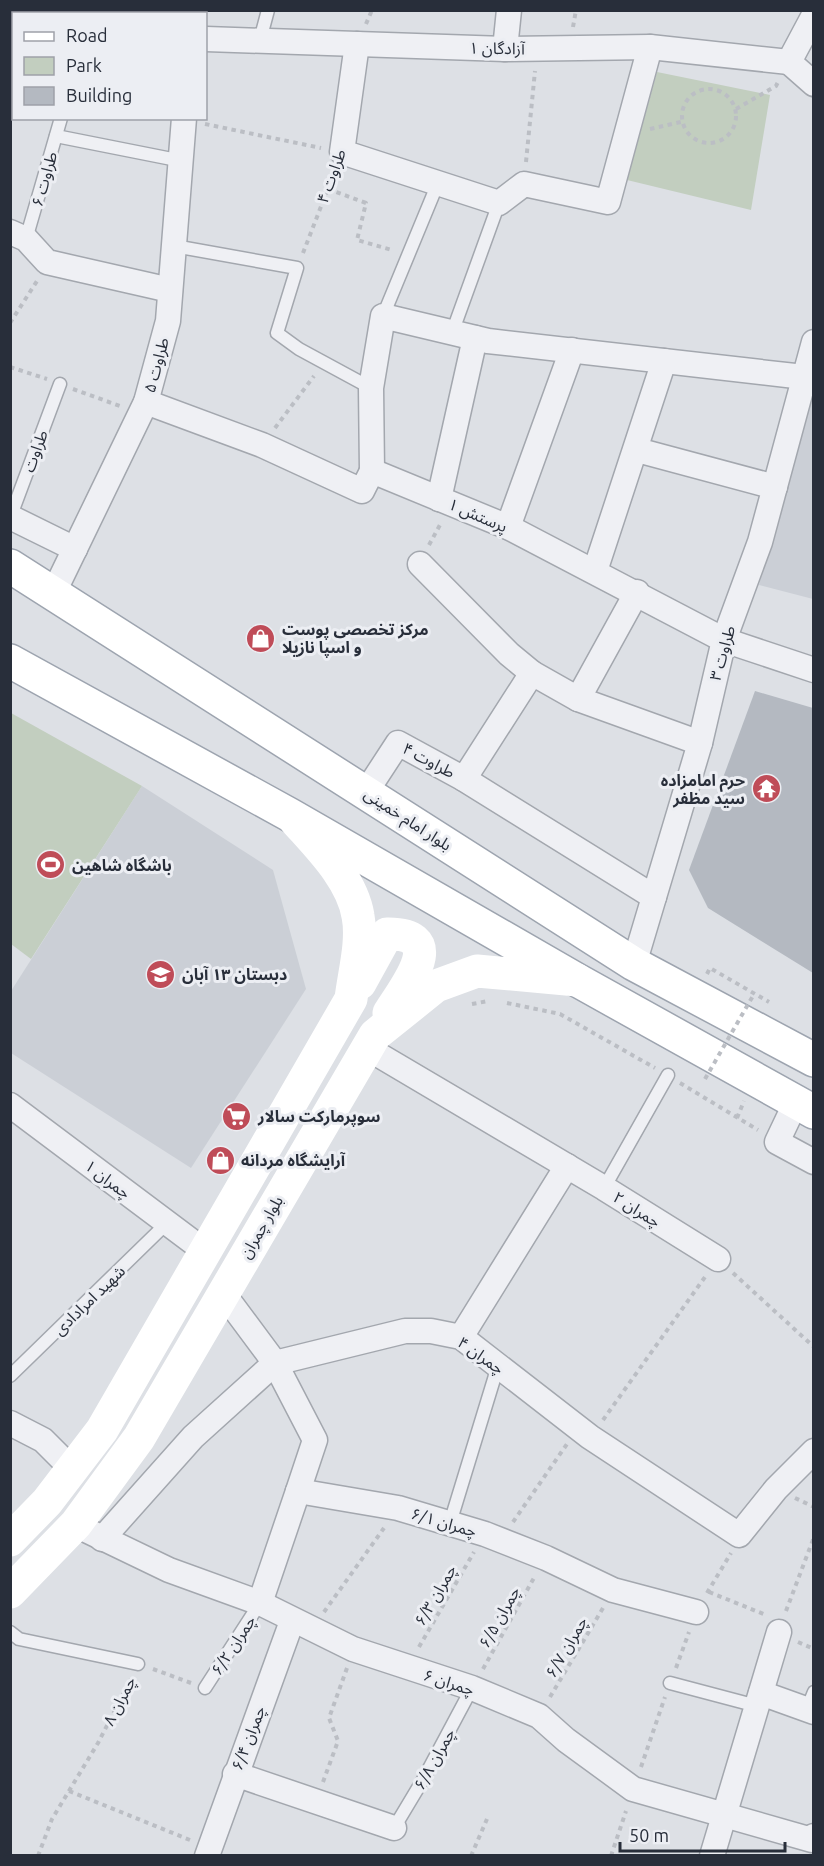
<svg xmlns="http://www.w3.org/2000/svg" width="824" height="1866" font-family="Ubuntu,'Noto Sans Arabic',sans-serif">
	<rect width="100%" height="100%" fill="#dde0e5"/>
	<g fill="#cbcfd6">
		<path d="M807,400L814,404L813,599L759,585Z"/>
		<path d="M142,786L273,870L306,989L191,1168L11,1053V991Z"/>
	</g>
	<g fill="#c2cebf">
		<path d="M657,72L770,95L751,210L627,180Z"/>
		<path d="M11,713L142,786L31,959L11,944Z"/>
	</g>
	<path fill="#b4b9c1" d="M755,691L813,708V973L708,908L689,870Z"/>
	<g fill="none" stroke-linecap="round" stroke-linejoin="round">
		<defs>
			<g id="service">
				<path d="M260,40L268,10"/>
				<path d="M10,90L14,91"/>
				<path d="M56,136L182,161"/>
				<path d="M26,239L61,118"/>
				<path d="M174,246L297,268L277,333L299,349L371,388"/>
				<path d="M383,316L438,183"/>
				<path d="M452,333L499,203"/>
				<path d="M10,518L60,384"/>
				<path d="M604,1188L668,1075"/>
				<path d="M10,1376L167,1223"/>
				<path d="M450,1523L498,1366"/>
				<path d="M10,1632L19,1639L138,1664"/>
				<path d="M670,1683L757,1706"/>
				<path d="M205,1688L260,1603"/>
				<path d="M807,1709L814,1692"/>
				<path d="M394,1828L424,1778L472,1688"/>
			</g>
			<g id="minor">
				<path d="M24,14V10"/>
				<path d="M10,28L14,29"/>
				<path d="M206,39L505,49L650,47L789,62"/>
				<path d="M357,44L342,152L499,203L524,184L608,202L650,47"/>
				<path d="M505,49L509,10"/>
				<path d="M789,62L814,15"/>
				<path d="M789,62L814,84"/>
				<path d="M10,232L26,239L47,262L170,290"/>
				<path d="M146,402L262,445L362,491L372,471L508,527L724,640L814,670"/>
				<path d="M637,450L775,487"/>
				<path d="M372,471L371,388L383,316L488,341L804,377"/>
				<path d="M439,499L475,338"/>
				<path d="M10,517L75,549"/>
				<path d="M508,527L572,350"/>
				<path d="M595,571L664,361"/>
				<path d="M54,592L146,402L168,321L184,118"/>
				<path d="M532,673L578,699L637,592"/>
				<path d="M578,699L700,743"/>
				<path d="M464,779L654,897"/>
				<path d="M366,792L398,743L464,779L532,673L509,654L420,564"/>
				<path d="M634,964L700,743L724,640L760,542L814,342"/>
				<path d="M367,1048L604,1188L718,1259"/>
				<path d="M796,1102L777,1142L814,1162"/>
				<path d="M10,1105L206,1252"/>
				<path d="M223,1293L275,1363L315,1440L298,1491"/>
				<path d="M461,1337L567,1166"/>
				<path d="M10,1423L43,1440L72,1469"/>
				<path d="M88,1531L169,1570L260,1603L353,1649L472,1688L539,1716L566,1740L633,1789L812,1840L814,1836"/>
				<path d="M102,1539L193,1437L275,1363L405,1331H431L461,1337L590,1437L739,1535L776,1489L814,1451"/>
				<path d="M260,1603L298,1491L398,1508L485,1534L546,1558L613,1590L696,1612"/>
				<path d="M761,1693L814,1712"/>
				<path d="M235,1774L394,1828"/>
				<path d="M207,1856L292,1621"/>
				<path d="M712,1856L779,1632"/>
			</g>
			<g id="primary">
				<path d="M10,566L634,964L814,1060"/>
				<path d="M10,661L290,815L577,980L814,1112"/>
			</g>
		</defs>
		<use href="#service" stroke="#a3a7ae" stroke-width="15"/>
		<use href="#minor" stroke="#a3a7ae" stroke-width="27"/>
		<use href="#primary" stroke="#9da4af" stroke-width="36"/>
		<g stroke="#bbbec4" stroke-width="4" stroke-dasharray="4.5 4.5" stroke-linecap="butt">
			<path d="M161,14L162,10"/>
			<path d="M366,24L372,10"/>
			<path d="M573,27L576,10"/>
			<circle cx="709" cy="116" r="27"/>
			<path d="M736,109L776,86L778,82"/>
			<path d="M205,124L321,148"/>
			<path d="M650,129L681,122"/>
			<path d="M526,162L535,71"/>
			<path d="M328,189L366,203L357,240L392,250"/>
			<path d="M303,253L334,173"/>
			<path d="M10,323L37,281"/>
			<path d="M10,367L47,379"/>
			<path d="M73,389L120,406"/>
			<path d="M275,428L314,376"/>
			<path d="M429,545L441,523"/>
			<path d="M707,974L710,968L769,1002"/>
			<path d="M507,1003L560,1014L655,1068"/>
			<path d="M472,1004L488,1001"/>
			<path d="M680,1083L758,1130"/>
			<path d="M737,1118L744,1101"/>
			<path d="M733,1273L814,1347"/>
			<path d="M603,1420L705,1277"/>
			<path d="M795,1498L814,1507"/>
			<path d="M513,1522L567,1444"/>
			<path d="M709,1592L766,1615"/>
			<path d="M707,1593L731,1553"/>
			<path d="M786,1611L814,1537"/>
			<path d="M324,1612L384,1528"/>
			<path d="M798,1642L814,1649"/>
			<path d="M419,1647L474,1552"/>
			<path d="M676,1668L689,1632"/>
			<path d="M153,1669L191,1683"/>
			<path d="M483,1669L535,1576"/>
			<path d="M550,1697L603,1608"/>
			<path d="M641,1767L665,1697"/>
			<path d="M323,1782L338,1741L329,1718L347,1668"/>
			<path d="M69,1791L190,1840"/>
			<path d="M38,1856L52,1819L98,1743L131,1679"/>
			<path d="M471,1856L487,1819"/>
			<path d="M611,1856L626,1811"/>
		</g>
		<use href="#service" stroke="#eff0f4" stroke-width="12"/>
		<use href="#minor" stroke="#eff0f4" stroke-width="24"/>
		<g stroke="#fff" stroke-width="33">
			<path d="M360,983L387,934C450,933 405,987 389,1013"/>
			<path d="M10,1540L47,1502L102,1430L351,999C354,973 363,942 358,916C352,879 319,847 295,820"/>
			<path d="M10,1592L76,1524L139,1438L375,1035L436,986L477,971L577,980"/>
		</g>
		<use href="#primary" stroke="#fff" stroke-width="33"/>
		<path stroke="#bbbec4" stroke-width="4" stroke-dasharray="4.5 4.5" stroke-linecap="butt" d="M705,1079L754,994"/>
	</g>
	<defs>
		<symbol id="shop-disc" viewBox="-11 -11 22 22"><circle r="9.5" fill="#bf4c58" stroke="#eceef3"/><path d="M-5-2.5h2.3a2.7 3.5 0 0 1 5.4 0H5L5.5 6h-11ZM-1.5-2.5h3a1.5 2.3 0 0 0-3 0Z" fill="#fff"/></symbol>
		<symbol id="temple-disc" viewBox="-11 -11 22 22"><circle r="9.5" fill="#bf4c58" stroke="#eceef3"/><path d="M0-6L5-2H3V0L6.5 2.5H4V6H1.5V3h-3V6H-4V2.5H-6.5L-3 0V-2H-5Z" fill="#fff"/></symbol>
		<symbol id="stadium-disc" viewBox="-11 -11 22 22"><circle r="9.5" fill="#bf4c58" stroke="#eceef3"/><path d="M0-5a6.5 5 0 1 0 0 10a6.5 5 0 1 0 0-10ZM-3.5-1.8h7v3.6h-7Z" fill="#fff"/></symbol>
		<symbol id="school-disc" viewBox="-11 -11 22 22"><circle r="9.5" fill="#bf4c58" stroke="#eceef3"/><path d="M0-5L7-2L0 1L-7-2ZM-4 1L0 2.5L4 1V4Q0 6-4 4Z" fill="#fff"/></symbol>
		<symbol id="supermarket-disc" viewBox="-11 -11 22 22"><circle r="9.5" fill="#bf4c58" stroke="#eceef3"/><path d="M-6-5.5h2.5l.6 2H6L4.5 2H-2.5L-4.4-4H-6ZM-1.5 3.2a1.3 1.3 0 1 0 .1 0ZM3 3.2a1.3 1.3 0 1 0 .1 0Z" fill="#fff"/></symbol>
	</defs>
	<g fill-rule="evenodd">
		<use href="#shop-disc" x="244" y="622" width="33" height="33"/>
		<use href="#temple-disc" x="750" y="772" width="33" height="33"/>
		<use href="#stadium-disc" x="34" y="848" width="33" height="33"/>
		<use href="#school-disc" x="144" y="958" width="33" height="33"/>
		<use href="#supermarket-disc" x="220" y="1100" width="33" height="33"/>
		<use href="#shop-disc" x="204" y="1144" width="33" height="33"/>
	</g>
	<g text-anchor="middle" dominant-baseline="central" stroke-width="6" stroke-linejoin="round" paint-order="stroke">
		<g font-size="16" fill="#282e3a" stroke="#eceef3">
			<text transform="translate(497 48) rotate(1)">آزادگان ۱</text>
			<text transform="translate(331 176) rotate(-70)">طراوت ۴</text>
			<text transform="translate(44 179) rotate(-74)">طراوت ۶</text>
			<text transform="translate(156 365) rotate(-75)">طراوت ۵</text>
			<text transform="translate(35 451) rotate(-70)">طراوت</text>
			<text transform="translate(478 515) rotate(23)">پرستش ۱</text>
			<text transform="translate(722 653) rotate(-74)">طراوت ۳</text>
			<text transform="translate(429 760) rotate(28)">طراوت ۴</text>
			<text transform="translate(408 819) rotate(33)">بلوار امام خمینی</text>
			<text transform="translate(108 1179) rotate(37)">چمران ۱</text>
			<text transform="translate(637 1209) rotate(32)">چمران ۲</text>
			<text transform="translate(261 1227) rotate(-60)">بلوار چمران</text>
			<text transform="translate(89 1300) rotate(-44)">شهید امرادادی</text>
			<text transform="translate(481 1355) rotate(35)">چمران ۴</text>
			<text transform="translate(444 1522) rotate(16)">چمران ۶/۱</text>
			<text transform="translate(435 1595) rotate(-60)">چمران ۶/۳</text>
			<text transform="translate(499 1617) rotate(-61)">چمران ۶/۵</text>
			<text transform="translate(233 1645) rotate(-57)">چمران ۶/۲</text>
			<text transform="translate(566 1647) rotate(-60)">چمران ۶/۷</text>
			<text transform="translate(449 1682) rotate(18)">چمران ۶</text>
			<text transform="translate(119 1701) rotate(-63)">چمران ۸</text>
			<text transform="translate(248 1738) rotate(-69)">چمران ۶/۴</text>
			<text transform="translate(434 1759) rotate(-61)">چمران ۶/۸</text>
		</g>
		<g font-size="16" font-weight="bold" fill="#282e3a" stroke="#eceef3" text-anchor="start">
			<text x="282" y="629">مرکز تخصصی پوست<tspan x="282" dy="18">و اسپا نازیلا</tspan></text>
			<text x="745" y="780" text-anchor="end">حرم امامزاده<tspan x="745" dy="18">سید مظفر</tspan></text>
			<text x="72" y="865">باشگاه شاهین</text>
			<text x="182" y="974">دبستان ۱۳ آبان</text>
			<text x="258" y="1116">سوپرمارکت سالار</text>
			<text x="241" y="1160">آرایشگاه مردانه</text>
		</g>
	</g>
	<rect width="824" height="1866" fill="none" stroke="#282e3a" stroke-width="24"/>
	<rect x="12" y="12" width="195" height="108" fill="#eceef3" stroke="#9ea1a9" stroke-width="1.5"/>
	<rect x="24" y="32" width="30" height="9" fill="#ffffff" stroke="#9ea1a9" stroke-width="1.5"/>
	<text x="66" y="42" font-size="18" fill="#282e3a">Road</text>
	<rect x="24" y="57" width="30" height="18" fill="#c2cebf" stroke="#9ea1a9" stroke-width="1.5"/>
	<text x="66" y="72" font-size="18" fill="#282e3a">Park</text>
	<rect x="24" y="87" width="30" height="18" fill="#b4b9c1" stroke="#9ea1a9" stroke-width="1.5"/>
	<text x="66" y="102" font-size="18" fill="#282e3a">Building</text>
	<path d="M620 1842v9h165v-9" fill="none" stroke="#282e3a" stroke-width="3"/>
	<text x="629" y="1842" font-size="18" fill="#282e3a" stroke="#eceef3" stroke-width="4.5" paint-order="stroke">50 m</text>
</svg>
